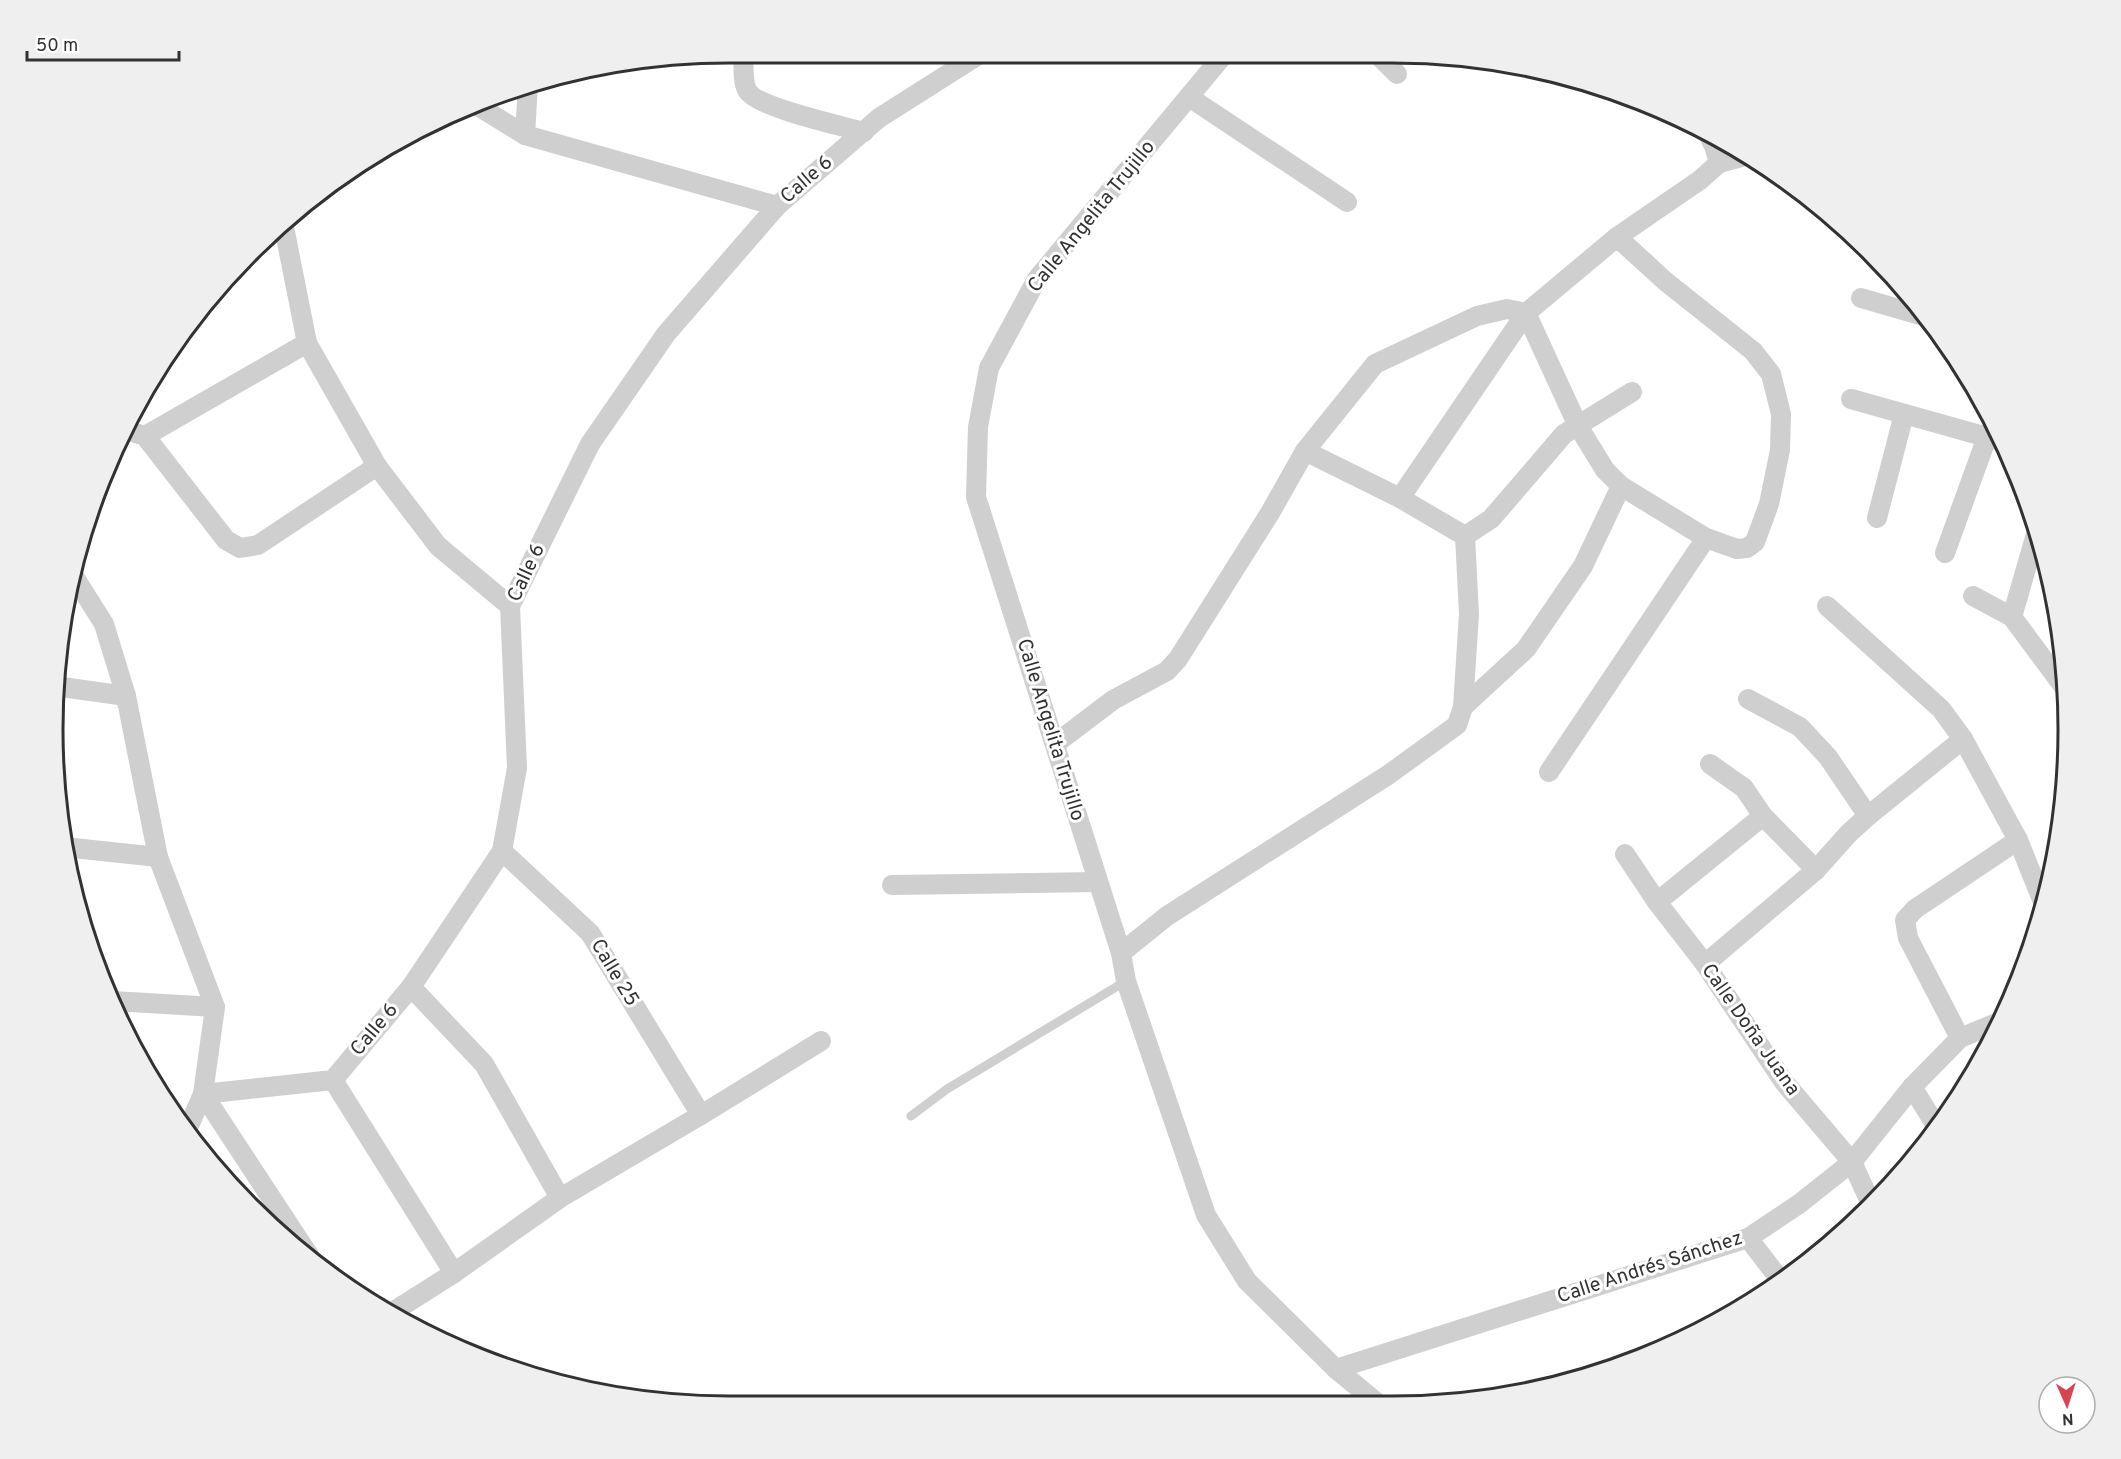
<svg xmlns="http://www.w3.org/2000/svg" width="2121" height="1459" font-family="Overpass,sans-serif">
	<rect width="100%" height="100%" fill="#fff"/>
	<g fill="none" stroke-linecap="round" stroke-linejoin="round">
		<path stroke="#cfcfcf" stroke-width="9" d="M911,1116L947,1089L1126,981"/>
		<g stroke="#cfcfcf" stroke-width="20">
			<path d="M743,52C744,63 742,80 747,90C755,107 842,126 864,132"/>
			<path d="M1226,52L1037,279L989,368L978,427L976,497L1121,953L1126,981L1206,1215L1247,1281L1336,1369L1381,1406"/>
			<path d="M1375,52L1397,74"/>
			<path d="M1189,97L1347,202"/>
			<path d="M473,103L525,135L777,206"/>
			<path d="M525,135L528,84"/>
			<path d="M1719,163L1745,156"/>
			<path d="M284,227L307,343L377,466L438,546L510,606"/>
			<path d="M1617,237L1700,180L1719,163L1714,146L1707,132"/>
			<path d="M1861,298L1923,316"/>
			<path d="M1851,399L2001,441"/>
			<path d="M126,430L145,436L226,540L240,548L258,545L377,466"/>
			<path d="M145,436L307,343"/>
			<path d="M1305,451L1375,364L1477,316L1507,309L1526,313L1578,426L1605,470L1621,486L1706,538L1737,549L1747,548L1755,542L1769,504L1780,450L1781,414L1771,374L1753,351L1665,281L1617,237L1526,313L1400,498"/>
			<path d="M1877,518L1904,414"/>
			<path d="M1945,553L1987,437"/>
			<path d="M75,578L104,624L126,696L158,857L215,1007L203,1094L187,1130"/>
			<path d="M1973,596L2012,617L2064,687"/>
			<path d="M1827,606L1941,709L1963,739L2018,840L2043,902"/>
			<path d="M2012,617L2036,534"/>
			<path d="M55,686L126,696"/>
			<path d="M1748,699L1800,727L1828,757L1868,816"/>
			<path d="M1463,707L1526,649L1583,566L1621,486"/>
			<path d="M1055,744L1113,700L1167,671L1178,659L1270,513L1305,451L1400,498L1465,536L1491,519L1564,434L1632,392"/>
			<path d="M1710,764L1744,788L1763,816L1816,870"/>
			<path d="M1549,772L1706,538"/>
			<path d="M64,847L158,857"/>
			<path d="M502,851L590,933L701,1115"/>
			<path d="M1625,854L1657,902L1705,964L1784,1082L1852,1162L1872,1206"/>
			<path d="M892,885L1097,882"/>
			<path d="M1657,902L1763,816"/>
			<path d="M1121,953L1167,916L1388,775L1457,725L1463,707L1469,614L1465,536"/>
			<path d="M1705,964L1816,870L1849,833L1868,816L1963,739"/>
			<path d="M411,987L484,1064L560,1198"/>
			<path d="M113,1001L215,1007"/>
			<path d="M1960,1038L1908,938L1905,920L1915,909L2018,840"/>
			<path d="M333,1080L454,1273"/>
			<path d="M1912,1087L1937,1127"/>
			<path d="M203,1094L333,1080L411,987L502,851L517,768L510,606L590,444L666,334L777,206L879,118L983,52"/>
			<path d="M203,1094L310,1257"/>
			<path d="M1748,1238L1781,1281"/>
			<path d="M391,1313L454,1273L560,1198L701,1115L821,1041"/>
			<path d="M1336,1369L1748,1238L1799,1204L1852,1162L1912,1087L1960,1038L1999,1022"/>
		</g>
	</g>
	<g text-anchor="middle" dominant-baseline="central" stroke-width="6" stroke-linejoin="round" paint-order="stroke">
		<g font-size="20" fill="#323232" stroke="#fff">
			<text transform="translate(807 180) rotate(-41)">Calle 6</text>
			<text transform="translate(1092 217) rotate(-51)">Calle Angelita Trujillo</text>
			<text transform="translate(527 573) rotate(-65)">Calle 6</text>
			<text transform="translate(1050 730) rotate(73)">Calle Angelita Trujillo</text>
			<text transform="translate(614 973) rotate(59)">Calle 25</text>
			<text transform="translate(375 1030) rotate(-50)">Calle 6</text>
			<text transform="translate(1750 1030) rotate(55)">Calle Doña Juana</text>
			<text transform="translate(1650 1268) rotate(-18)">Calle Andrés Sánchez</text>
		</g>
	</g>
	<path d="M0 0H2121V1459H0ZM729 63H1392A666 666 0 0 1 2058 729V730A666 666 0 0 1 1392 1396H729A666 666 0 0 1 63 730V729A666 666 0 0 1 729 63Z" fill="#efefef" fill-rule="evenodd"/>
	<path fill="none" stroke="#323232" stroke-width="3" d="M729 63H1392A666 666 0 0 1 2058 729V730A666 666 0 0 1 1392 1396H729A666 666 0 0 1 63 730V729A666 666 0 0 1 729 63Z"/>
	<g transform="translate(2067 1405) rotate(177)"><circle r="28" fill="#ffffff" stroke="#adadad" stroke-width="1.5"/>
	<path d="M0-4.5L10 22L0 15L-10 22Z" fill="#d84551"/>
	<text y="-9" font-size="16" font-weight="bold" text-anchor="middle" fill="#323232">N</text>
	</g>
	<path d="M27 51v9h152v-9" fill="none" stroke="#323232" stroke-width="3"/>
	<text x="36" y="51" font-size="18" fill="#323232" stroke="#ffffff" stroke-width="4.5" paint-order="stroke">50 m</text>
</svg>
